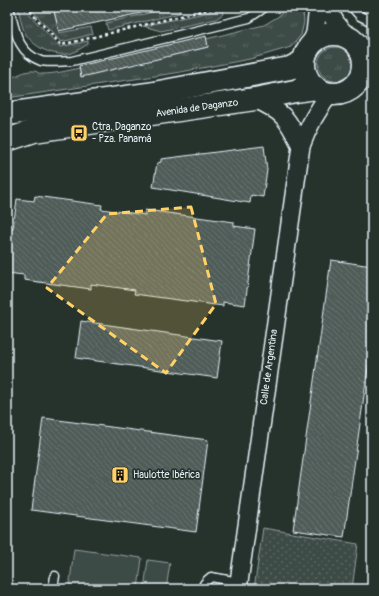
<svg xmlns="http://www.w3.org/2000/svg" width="379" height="596" font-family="Pangolin,sans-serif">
	<defs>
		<pattern id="grass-tufts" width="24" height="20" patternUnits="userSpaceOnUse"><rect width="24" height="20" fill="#3e4b47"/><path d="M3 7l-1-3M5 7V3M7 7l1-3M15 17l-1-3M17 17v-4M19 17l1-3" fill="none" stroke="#5a6562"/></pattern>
		<pattern id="park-dots" width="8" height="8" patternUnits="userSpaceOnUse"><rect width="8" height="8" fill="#3e4b47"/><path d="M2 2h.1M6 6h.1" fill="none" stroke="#5a6562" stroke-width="1.8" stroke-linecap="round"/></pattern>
		<pattern id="building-back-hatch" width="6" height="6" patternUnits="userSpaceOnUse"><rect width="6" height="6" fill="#505c59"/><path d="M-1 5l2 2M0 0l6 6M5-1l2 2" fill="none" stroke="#697472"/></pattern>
	</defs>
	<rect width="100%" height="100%" fill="#26332d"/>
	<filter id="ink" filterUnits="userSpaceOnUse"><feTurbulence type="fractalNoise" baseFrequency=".025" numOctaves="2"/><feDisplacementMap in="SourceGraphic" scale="8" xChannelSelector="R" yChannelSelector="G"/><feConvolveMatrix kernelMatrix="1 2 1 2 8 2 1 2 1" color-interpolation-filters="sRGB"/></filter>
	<g filter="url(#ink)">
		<g fill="url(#grass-tufts)" stroke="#939ea0">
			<path d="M18,7H24L25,10L60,47L88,41V44C83,47 77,51 72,53C54,58 32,47 24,31C21,24 20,15 18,7Z"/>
			<path d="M29,7H53L59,33L91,27L93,34L61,42Z"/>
			<path d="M174,7H179L180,13L108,30L106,23Z"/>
			<path d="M285,7L303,8L304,22L301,35L291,47L250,59L175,73L7,98V79C16,77 24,70 34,71C37,71 39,74 42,74C54,74 67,71 79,68L81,76L208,47L206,39L264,25L279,16Z"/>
			<path d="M224,9L223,14L216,19L161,31L143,26Z"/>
			<circle cx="335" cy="64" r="17"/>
		</g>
		<path fill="url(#park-dots)" stroke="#939ea0" d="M263,528L358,544L352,589H254Z"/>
		<g fill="#3e4b47" stroke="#939ea0">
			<path d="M74,549L142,558L138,589H69Z"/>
			<path d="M148,560L170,563L166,589H144Z"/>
		</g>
		<g fill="url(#building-back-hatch)" stroke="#e8f1f8">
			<path d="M53,7H144L145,12L59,31Z"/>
			<path d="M206,36L208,47L81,77L79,66Z"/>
			<path d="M264,146L267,170L263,197L251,195L250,203L153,187L157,163L161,162V159Z"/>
			<path d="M35,196L102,205L101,209L145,215V210L234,222V226L255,229L245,305L223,302V306L134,294L135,290L91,284V289L24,280V275L7,273L11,243H7V228H13L17,199L34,201Z"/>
			<path d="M331,260L372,266V339L344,537L293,530Z"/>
			<path d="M81,321L222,341L217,378L76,358Z"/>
			<path d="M43,418L208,440L196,532L31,510Z"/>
		</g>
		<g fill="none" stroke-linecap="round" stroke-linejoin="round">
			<defs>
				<g id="lane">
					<path d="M9,7C15,28 16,52 41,61C48,63 64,61 72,61L249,18L261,10L263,7"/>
					<path d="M352,7L360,16L372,22"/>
					<path d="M53,589L55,576"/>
					<path d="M202,589C203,584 207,580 211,577L239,582"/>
				</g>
				<g id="street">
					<path d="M327,7L336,23L350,40"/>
					<path d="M309,48L315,33L318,7"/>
					<path d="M255,99C284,112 287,118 301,146"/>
					<path d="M238,589L301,146C308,127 317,110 330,94"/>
				</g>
				<g id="secondary">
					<circle cx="334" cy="64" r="30"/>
					<path d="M7,114L148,94L290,68L304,61"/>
					<path d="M7,140L34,131L255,99L295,91L316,88"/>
				</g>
			</defs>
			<use href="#lane" stroke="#e8f1f8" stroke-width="11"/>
			<use href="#street" stroke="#e8f1f8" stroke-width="20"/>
			<use href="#secondary" stroke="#e8f1f8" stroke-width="25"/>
			<path stroke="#e8f1f8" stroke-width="2.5" stroke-dasharray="3 3" stroke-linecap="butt" d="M26,7L61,45L218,7"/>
			<use href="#lane" stroke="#26332d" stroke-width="8"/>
			<use href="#street" stroke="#26332d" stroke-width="17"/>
			<use href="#secondary" stroke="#26332d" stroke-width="22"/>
		</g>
	</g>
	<path fill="#ffd166" fill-opacity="0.2" stroke="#ffd166" stroke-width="3" stroke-dasharray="8 5" stroke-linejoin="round" d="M191,207L216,304L166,373L47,288L107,214Z"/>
	<defs>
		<symbol id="bus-square" viewBox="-11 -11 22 22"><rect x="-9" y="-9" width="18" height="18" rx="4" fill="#ffd166" stroke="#26332d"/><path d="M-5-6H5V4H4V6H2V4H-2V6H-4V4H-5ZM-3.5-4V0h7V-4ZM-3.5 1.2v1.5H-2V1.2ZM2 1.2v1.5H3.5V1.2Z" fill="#111"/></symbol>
		<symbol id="building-square" viewBox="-11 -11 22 22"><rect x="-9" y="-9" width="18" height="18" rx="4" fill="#ffd166" stroke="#26332d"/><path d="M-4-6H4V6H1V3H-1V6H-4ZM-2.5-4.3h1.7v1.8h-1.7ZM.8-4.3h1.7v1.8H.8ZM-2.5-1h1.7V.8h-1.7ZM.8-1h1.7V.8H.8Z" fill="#111"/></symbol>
	</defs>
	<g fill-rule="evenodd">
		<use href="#bus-square" x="69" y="123" width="20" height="20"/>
		<use href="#building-square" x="110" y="465" width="20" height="20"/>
	</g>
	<g text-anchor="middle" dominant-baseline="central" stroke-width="3.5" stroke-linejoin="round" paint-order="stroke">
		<g font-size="10" fill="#e8f1f8" stroke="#26332d">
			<text transform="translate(197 108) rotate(-8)">Avenida de Daganzo</text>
			<text transform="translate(269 367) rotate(-82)">Calle de Argentina</text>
		</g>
		<g font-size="10" fill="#e8f1f8" stroke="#26332d" text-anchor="start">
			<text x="92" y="127">Ctra. Daganzo<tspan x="92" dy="12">- Pza. Panamá</tspan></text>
			<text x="133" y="475">Haulotte Ibérica</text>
		</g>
	</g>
	<rect width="379" height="596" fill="none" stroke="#26332d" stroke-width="24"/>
	<rect x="12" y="12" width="355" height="572" fill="none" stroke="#e8f1f8" stroke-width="1.5" filter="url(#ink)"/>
</svg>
